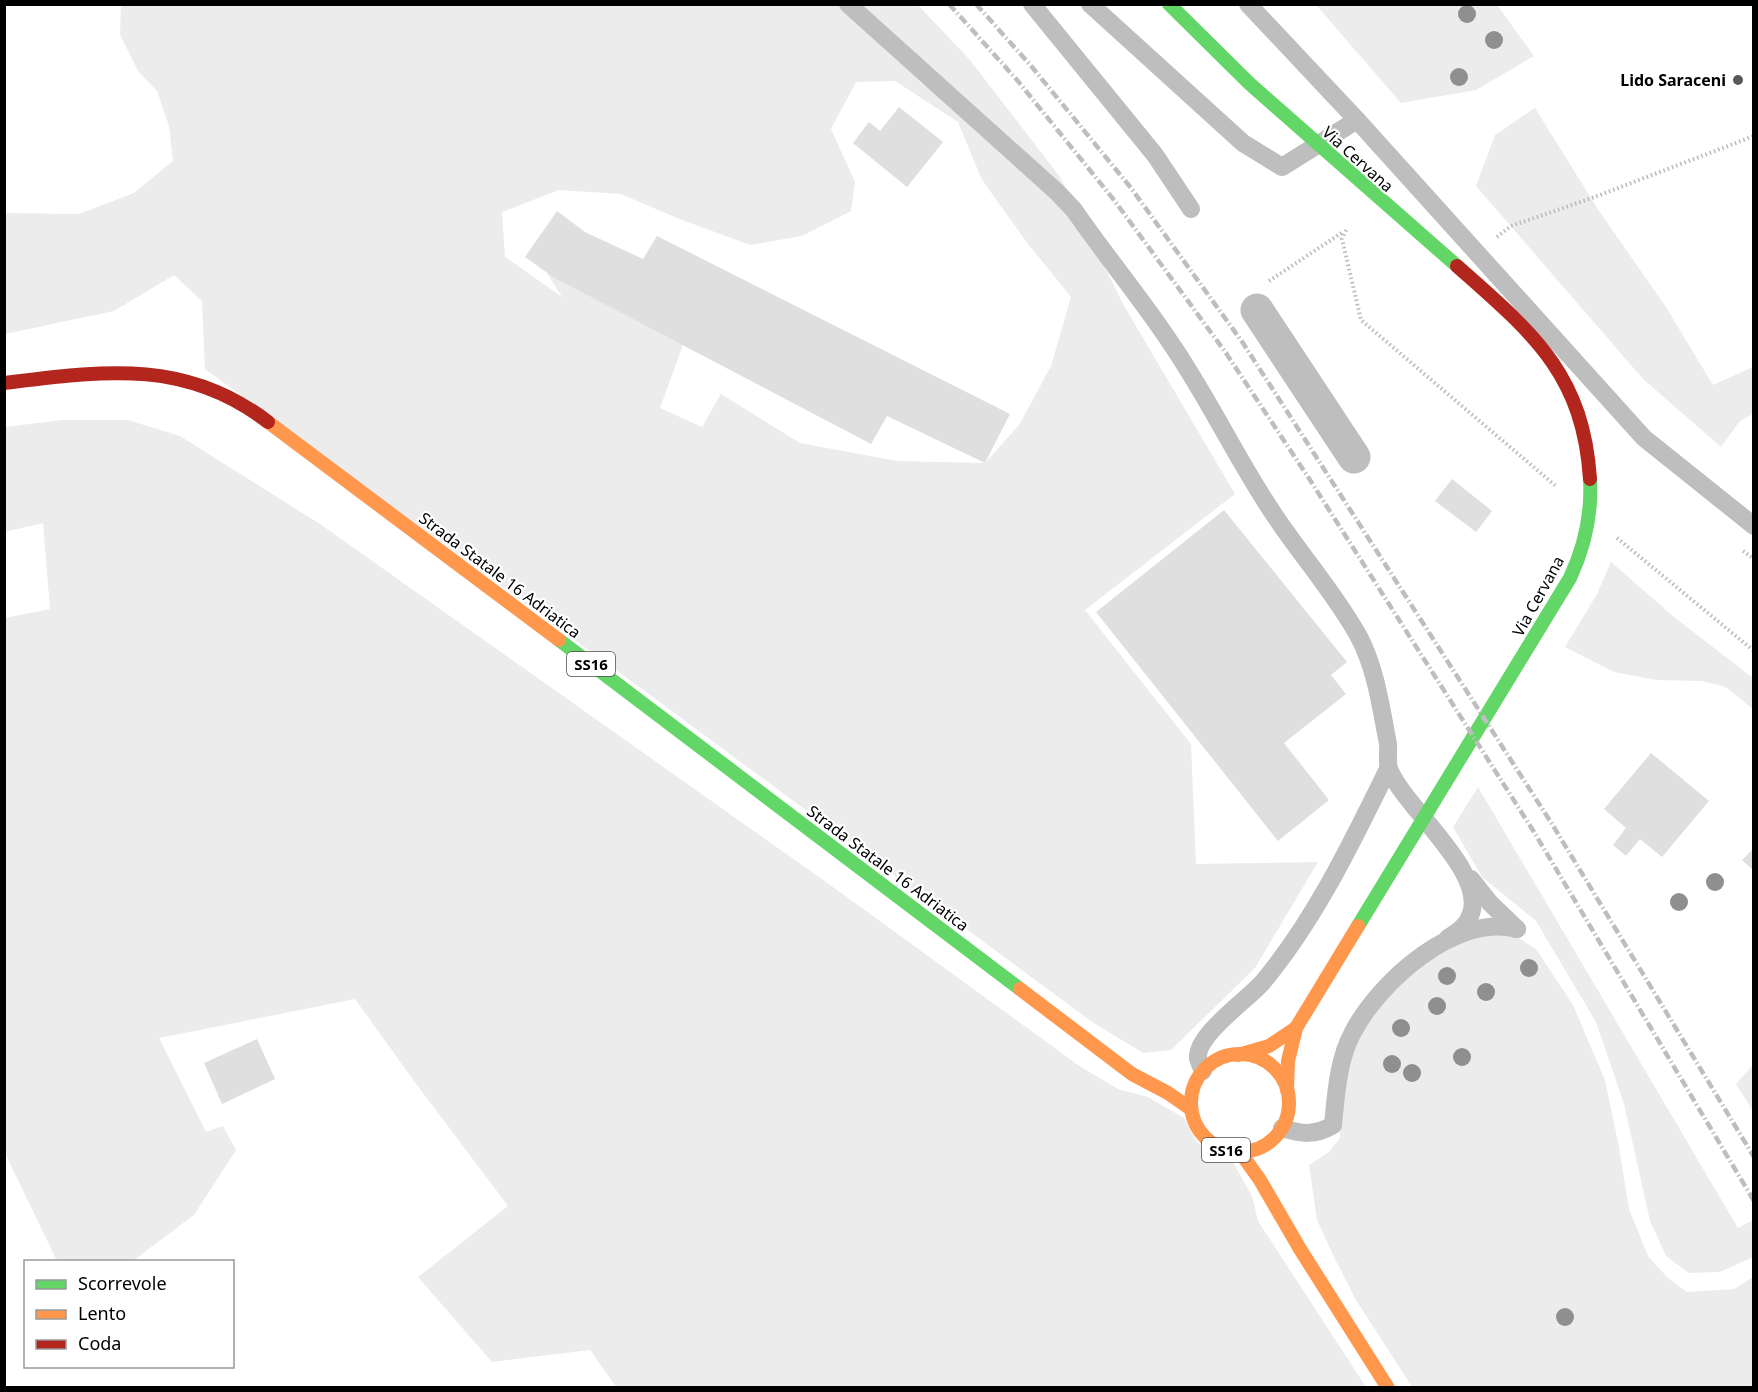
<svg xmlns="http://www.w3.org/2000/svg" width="1758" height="1392" font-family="'Noto Sans',sans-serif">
	<rect width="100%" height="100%" fill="#fff"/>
	<g fill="#ececec" fill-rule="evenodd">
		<path d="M121,5H918L970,60L1060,177L1123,304L1235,494L1085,610L1191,744L1196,864L1318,862L1255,968L1171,1050L1143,1053L1092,1022L650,695L205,369L202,301L174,275L114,311L5,334L4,213L79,214L134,193L173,161L169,126L157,91L138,71L120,35ZM895,81L958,122L982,180L1028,244L1071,297L1051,366L1019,425L985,463L897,461L800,443L721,394L702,427L660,408L683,345L547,273L562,297L505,257L502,212L559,190L621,194L677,218L750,245L802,236L851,211L855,182L831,129L856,82Z"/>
		<path d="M1316,5H1497L1534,56L1476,90L1401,103Z"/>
		<path d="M1535,108L1599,211L1666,307L1713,385L1753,367V414L1740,421L1721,447L1643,379L1476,186L1495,135Z"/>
		<path d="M62,420H128L180,436L320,524L826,882L1081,1067L1118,1089L1148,1097L1184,1118L1196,1141L1204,1148L1233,1162L1252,1196L1258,1221L1366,1387L617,1388L590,1350L492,1362L418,1277L508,1206L414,1081L355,999L159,1038L206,1132L223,1126L236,1150L194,1215L134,1260L130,1261H57L5,1153V618L50,609L43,523L5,532V427Z"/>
		<path d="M1611,562L1674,617L1753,678V709L1726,687L1702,681L1656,680L1614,672L1565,647L1597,594Z"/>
		<path d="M1478,787L1738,1228L1753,1220V1257L1720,1272L1689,1273L1666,1256L1650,1221L1624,1104L1596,1022L1536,921L1482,877L1453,827Z"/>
		<path d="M1509,932L1536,949L1573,1005L1605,1080L1619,1147L1629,1209L1648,1256L1667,1277L1687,1292L1734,1289L1753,1277V1387H1412L1356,1300L1335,1259L1317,1220L1309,1165L1329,1152L1340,1138V1113L1348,1052L1368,1014L1444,944Z"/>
		<path d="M1753,1065V1111L1736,1084Z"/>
	</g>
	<g fill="#dfdfdf">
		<path d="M899,107L943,142L907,187L853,143L869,122L880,131Z"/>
		<path d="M557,211L585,232L643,259L657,236L1010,414L985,463L887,416L871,444L553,277L525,257Z"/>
		<path d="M1452,479L1492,511L1476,532L1435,501Z"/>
		<path d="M1224,510L1347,662L1331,675L1346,694L1284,743L1329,800L1278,841L1096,612Z"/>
		<path d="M1651,753L1709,801L1662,857L1640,839L1626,856L1613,845L1626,828L1604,809Z"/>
		<path d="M1754,848V871L1742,860Z"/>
		<path d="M257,1039L275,1079L222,1104L204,1063Z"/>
	</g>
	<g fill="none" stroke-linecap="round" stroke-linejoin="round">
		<g stroke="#b9b9b9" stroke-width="4" stroke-dasharray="1.5 3" stroke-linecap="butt">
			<path d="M1346,230L1342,239L1361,320L1557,487"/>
			<path d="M1497,237L1511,226L1592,198L1754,136"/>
			<path d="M1269,281L1343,232"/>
			<path d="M1617,538L1754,651"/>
			<path d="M1743,551L1754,559"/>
		</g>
		<g stroke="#bebebe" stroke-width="18">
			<path d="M848,4L1058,193L1074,210C1105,255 1140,297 1170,342C1208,397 1236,458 1273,513C1300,554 1334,592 1358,635C1376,668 1381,708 1388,744C1389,753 1386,764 1390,771C1406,809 1489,874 1470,916C1466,927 1457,932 1448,938"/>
			<path d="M1032,4L1155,155L1191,209"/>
			<path d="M1090,4L1243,143L1282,167L1357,120"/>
			<path d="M1248,4L1357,120L1644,438L1754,526"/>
			<path d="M1471,879L1490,903L1517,929"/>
			<path d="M1203,1071C1201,1067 1199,1062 1198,1058C1196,1035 1247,1000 1262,983C1315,920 1352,842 1388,769"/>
			<path d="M1282,1128C1301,1134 1315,1136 1333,1125C1336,1095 1338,1059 1353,1032C1379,982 1457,912 1517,929"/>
		</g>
		<path stroke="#bebebe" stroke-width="33" d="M1257,310L1354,457"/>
		<g stroke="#63d668" stroke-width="14">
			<path d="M1169,4L1250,84L1457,266"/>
			<path d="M559,640L1020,989"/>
			<path d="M1358,926L1570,578C1584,548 1592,513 1590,479"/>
		</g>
		<g stroke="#ff974d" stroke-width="14">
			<path d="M268,422L559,640"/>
			<path d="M1020,989L1132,1074L1168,1093L1191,1109"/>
			<circle cx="1240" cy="1103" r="49"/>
			<path d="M1238,1055L1269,1046L1296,1028"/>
			<path d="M1287,1090L1288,1061L1296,1028L1358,926"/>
			<path d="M1240,1152L1260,1180L1300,1249L1388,1388"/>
		</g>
		<g stroke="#b3261e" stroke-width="14">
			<path d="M1457,266C1531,332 1583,372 1590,479"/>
			<path d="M4,383C102,371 185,358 268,422"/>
		</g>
		<g stroke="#bebebe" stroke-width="4.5" stroke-dasharray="9 3 1.5 3" stroke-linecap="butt">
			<path d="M949,4L1017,80L1114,200L1226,353L1310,480L1534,832L1754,1201"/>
			<path d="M976,4L1032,67L1131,188L1243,343L1552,824L1754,1157"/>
		</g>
	</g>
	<g fill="#8f8f8f">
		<circle cx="1467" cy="14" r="9"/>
		<circle cx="1494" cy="40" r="9"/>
		<circle cx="1459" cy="77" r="9"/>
		<circle cx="1715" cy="882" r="9"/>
		<circle cx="1679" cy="902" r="9"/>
		<circle cx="1529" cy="968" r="9"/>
		<circle cx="1447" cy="976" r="9"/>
		<circle cx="1486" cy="992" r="9"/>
		<circle cx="1437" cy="1006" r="9"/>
		<circle cx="1401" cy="1028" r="9"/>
		<circle cx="1462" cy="1057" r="9"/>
		<circle cx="1392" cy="1064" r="9"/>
		<circle cx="1412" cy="1073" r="9"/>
		<circle cx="1565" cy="1317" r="9"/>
	</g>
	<circle fill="#595959" stroke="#fff" stroke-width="2" cx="1738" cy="80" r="6"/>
	<g text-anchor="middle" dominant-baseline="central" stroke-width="4.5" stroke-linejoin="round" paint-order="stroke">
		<g fill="#fff" stroke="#4c4c4c" stroke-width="1.5">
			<rect x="567" y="652" width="48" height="24" rx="4.5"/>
			<rect x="1202" y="1138" width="48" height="24" rx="4.5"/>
		</g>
		<g font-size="15" font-weight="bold" fill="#000">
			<text x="591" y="664">SS16</text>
			<text x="1226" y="1150">SS16</text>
		</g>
		<g font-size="16" font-weight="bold" fill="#000" stroke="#fff" text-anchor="end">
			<text x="1726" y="80">Lido Saraceni</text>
		</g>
		<g font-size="16" fill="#000" stroke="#fff">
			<text transform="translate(1358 159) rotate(42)">Via Cervana</text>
			<text transform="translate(500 575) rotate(37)">Strada Statale 16 Adriatica</text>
			<text transform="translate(1538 596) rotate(-61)">Via Cervana</text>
			<text transform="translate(888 868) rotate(37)">Strada Statale 16 Adriatica</text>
		</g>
	</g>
	<rect width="1758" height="1392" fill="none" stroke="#000000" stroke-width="12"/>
	<rect x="24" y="1260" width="210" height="108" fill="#ffffff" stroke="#999999" stroke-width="1.5"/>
	<rect x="36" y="1280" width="30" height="9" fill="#63d668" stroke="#999999" stroke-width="1.5"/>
	<text x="78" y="1290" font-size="18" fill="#000000">Scorrevole</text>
	<rect x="36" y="1310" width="30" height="9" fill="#ff974d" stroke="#999999" stroke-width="1.5"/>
	<text x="78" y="1320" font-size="18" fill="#000000">Lento</text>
	<rect x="36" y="1340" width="30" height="9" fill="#b3261e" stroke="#999999" stroke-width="1.5"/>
	<text x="78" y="1350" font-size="18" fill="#000000">Coda</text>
</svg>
